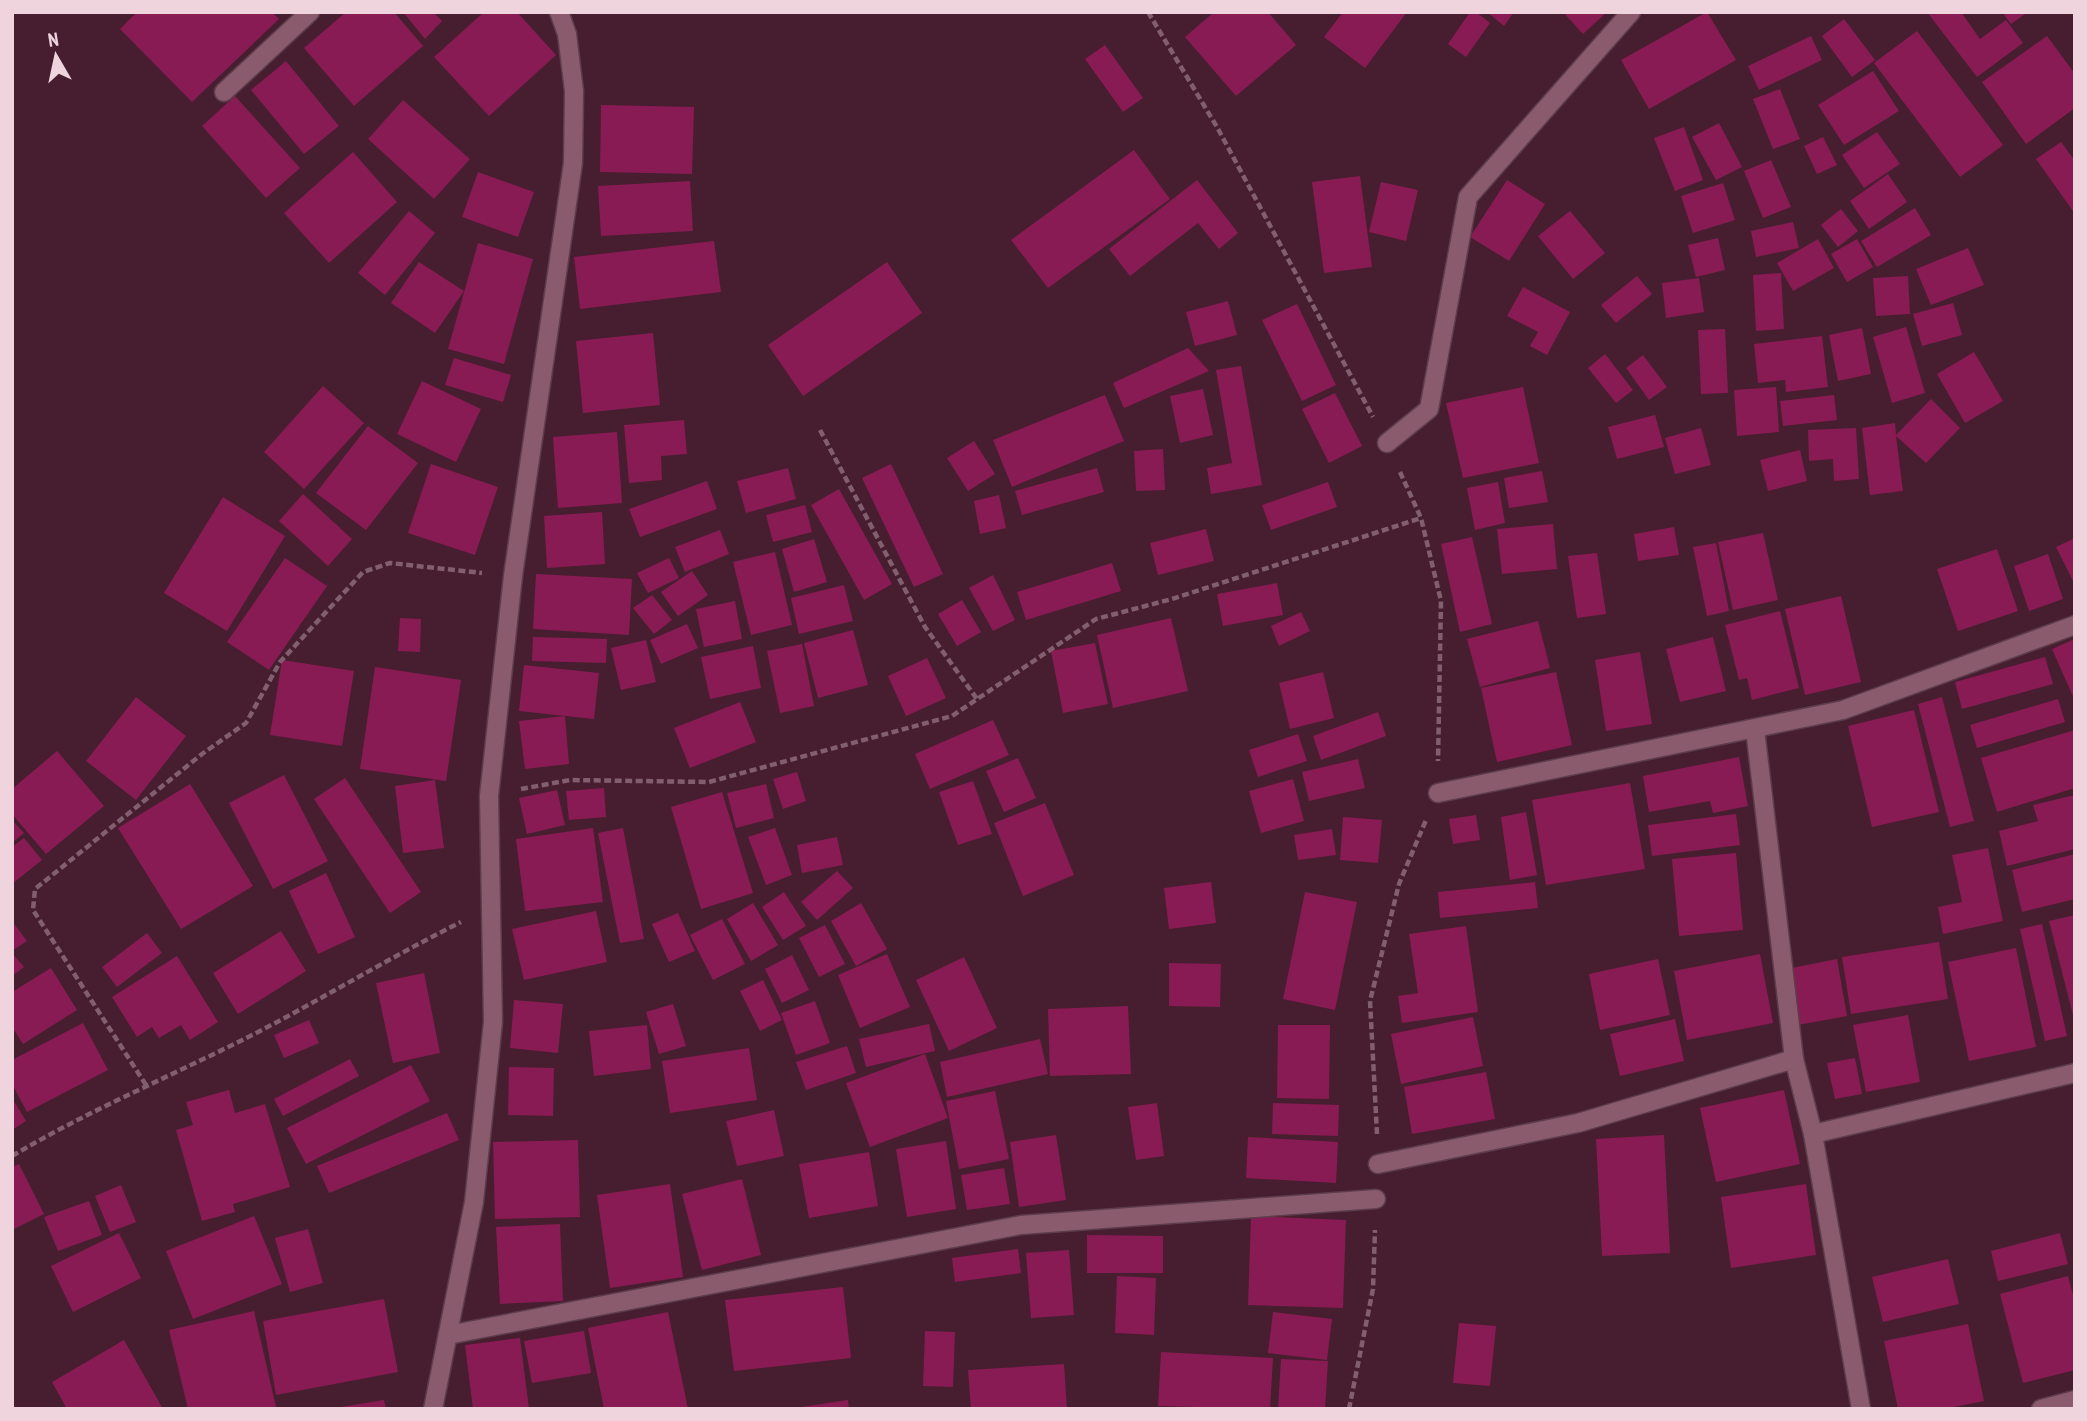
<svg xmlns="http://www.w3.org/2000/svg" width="2087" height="1421" font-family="'PT Sans Narrow',sans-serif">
	<rect width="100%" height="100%" fill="#461e2f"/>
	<g fill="#881b53">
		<path d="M137,12H272L279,19L192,102L120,29Z"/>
		<path d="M346,12H394L423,46L354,106L304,48Z"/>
		<path d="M403,12H433L442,21L425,39Z"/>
		<path d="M484,12H517L556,55L489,116L434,57Z"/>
		<path d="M1214,12H1268L1296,45L1236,96L1185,37Z"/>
		<path d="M1343,12H1407L1365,68L1324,37Z"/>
		<path d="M1470,12H1476L1490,23L1466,57L1448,44Z"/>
		<path d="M1487,12H1514L1504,26Z"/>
		<path d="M1563,12H1607L1583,34Z"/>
		<path d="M1707,12L1736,60L1649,109L1621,60Z"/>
		<path d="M1927,12H1961L1980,39L2006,20L2023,43L1977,77Z"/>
		<path d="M2002,12H2028L2011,24Z"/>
		<path d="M1844,19L1875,60L1852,77L1822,36Z"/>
		<path d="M1917,31L2003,145L1960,177L1874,63Z"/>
		<path d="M1811,36L1822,60L1759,90L1748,66Z"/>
		<path d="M2047,36L2075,74V108L2026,144L1982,82Z"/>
		<path d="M1105,45L1143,98L1123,112L1085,59Z"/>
		<path d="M286,61L339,126L304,154L251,90Z"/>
		<path d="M1873,71L1899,111L1844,145L1818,105Z"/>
		<path d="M1780,89L1800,139L1773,149L1753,99Z"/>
		<path d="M235,96L300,168L266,198L202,126Z"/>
		<path d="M403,100L470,159L434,199L368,139Z"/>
		<path d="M601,105L694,107L692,174L600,172Z"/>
		<path d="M1719,123L1742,167L1716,180L1692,137Z"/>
		<path d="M1684,127L1703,180L1675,191L1654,138Z"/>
		<path d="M1877,132L1900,164L1864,188L1842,155Z"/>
		<path d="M1823,137L1837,165L1817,174L1804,146Z"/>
		<path d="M2061,142L2075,161V214L2036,159Z"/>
		<path d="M1134,150L1170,199L1048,288L1011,240Z"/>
		<path d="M353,152L397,202L329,263L284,213Z"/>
		<path d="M1771,160L1791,207L1763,218L1744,171Z"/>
		<path d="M478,172L534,192L518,237L462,217Z"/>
		<path d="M1888,174L1907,202L1869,229L1850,201Z"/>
		<path d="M1360,176L1372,267L1324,273L1312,182Z"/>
		<path d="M1197,180L1238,233L1219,249L1198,223L1130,276L1109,249Z"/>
		<path d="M1507,180L1545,204L1509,261L1470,237Z"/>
		<path d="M690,181L693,231L601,236L598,186Z"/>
		<path d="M1381,182L1418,190L1406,241L1369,232Z"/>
		<path d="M1723,183L1735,220L1693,233L1681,196Z"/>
		<path d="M1915,208L1931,235L1877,267L1861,241Z"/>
		<path d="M1841,209L1858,231L1838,247L1821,225Z"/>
		<path d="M409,211L435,233L385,295L358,273Z"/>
		<path d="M1570,211L1605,253L1573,279L1538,236Z"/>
		<path d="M1793,222L1799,248L1756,257L1751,231Z"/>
		<path d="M1718,238L1725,270L1696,277L1688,245Z"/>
		<path d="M1818,239L1834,268L1793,291L1777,263Z"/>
		<path d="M1857,239L1873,267L1847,282L1831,254Z"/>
		<path d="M714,241L721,292L580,309L574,257Z"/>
		<path d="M478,243L533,259L504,364L448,349Z"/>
		<path d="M1968,248L1984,285L1931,305L1916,269Z"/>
		<path d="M419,262L464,291L435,333L391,303Z"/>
		<path d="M887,262L922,313L803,396L768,345Z"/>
		<path d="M1781,273L1784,329L1756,331L1753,275Z"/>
		<path d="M1637,276L1652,294L1616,323L1601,305Z"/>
		<path d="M1908,276L1910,314L1876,316L1873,278Z"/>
		<path d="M1699,278L1704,312L1666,318L1662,283Z"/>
		<path d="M1523,287L1570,312L1547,355L1530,346L1538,332L1507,316Z"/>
		<path d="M1228,301L1237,335L1195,346L1186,312Z"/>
		<path d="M1953,303L1962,335L1922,346L1913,314Z"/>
		<path d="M1297,304L1336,385L1302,401L1262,320Z"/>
		<path d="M1906,327L1925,393L1892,403L1873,337Z"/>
		<path d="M1862,328L1871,374L1838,381L1829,335Z"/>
		<path d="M1725,329L1728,393L1701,394L1698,330Z"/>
		<path d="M653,333L660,405L583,413L576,341Z"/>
		<path d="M1822,336L1828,387L1786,392L1785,380L1758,383L1754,344Z"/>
		<path d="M1188,348L1209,371L1124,408L1113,383Z"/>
		<path d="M1974,352L2003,401L1965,423L1937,374Z"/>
		<path d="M1605,354L1633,390L1616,403L1588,368Z"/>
		<path d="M1643,355L1667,387L1649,400L1626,368Z"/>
		<path d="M454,358L511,375L503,402L445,385Z"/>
		<path d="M1241,366L1262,485L1211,494L1207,468L1232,463L1216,370Z"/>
		<path d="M422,381L481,409L456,462L397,434Z"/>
		<path d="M323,386L364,423L304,489L264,452Z"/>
		<path d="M1523,387L1539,463L1463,478L1446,403Z"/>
		<path d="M1776,387L1779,432L1737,436L1734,390Z"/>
		<path d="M1203,389L1213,435L1180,443L1170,396Z"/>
		<path d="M1335,393L1362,446L1329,463L1302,409Z"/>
		<path d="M1105,395L1124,441L1012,487L993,440Z"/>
		<path d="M1834,395L1837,420L1783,426L1780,401Z"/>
		<path d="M1931,399L1960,428L1926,463L1896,436L1903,491L1870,495L1862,428L1895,423L1896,435Z"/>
		<path d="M1655,415L1664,447L1617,459L1608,427Z"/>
		<path d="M684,420L687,454L661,456L662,480L629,483L624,425Z"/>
		<path d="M368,426L418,463L366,530L316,493Z"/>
		<path d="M1701,428L1711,465L1675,474L1665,438Z"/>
		<path d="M1856,428L1859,479L1834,481L1833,459L1809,461L1808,430Z"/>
		<path d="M617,432L622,503L558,508L553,437Z"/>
		<path d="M974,441L995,474L968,491L947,458Z"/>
		<path d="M1163,449L1165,490L1136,491L1134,451Z"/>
		<path d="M1800,450L1807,481L1768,491L1760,460Z"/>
		<path d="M431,464L498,487L475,555L408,533Z"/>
		<path d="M891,464L943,574L914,587L862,478Z"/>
		<path d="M788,468L796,499L746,513L737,481Z"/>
		<path d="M1097,468L1104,492L1022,515L1015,491Z"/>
		<path d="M1542,471L1548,502L1509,508L1504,478Z"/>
		<path d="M707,481L717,509L640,537L629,509Z"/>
		<path d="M1328,482L1337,507L1271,530L1262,505Z"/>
		<path d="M1498,482L1505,523L1475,530L1467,488Z"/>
		<path d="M839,489L892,584L864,600L811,505Z"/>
		<path d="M303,494L352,539L328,566L279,521Z"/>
		<path d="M999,495L1006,528L980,534L974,501Z"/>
		<path d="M223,497L285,536L227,631L164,593Z"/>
		<path d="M805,505L812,532L773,542L766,515Z"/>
		<path d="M602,512L605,564L547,568L544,516Z"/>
		<path d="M1553,524L1557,569L1502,574L1497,529Z"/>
		<path d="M1674,527L1679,555L1638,561L1634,534Z"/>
		<path d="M1206,529L1214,561L1158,575L1150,543Z"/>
		<path d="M720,530L729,554L685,572L675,547Z"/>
		<path d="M1763,533L1778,600L1733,610L1718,542Z"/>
		<path d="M1472,537L1492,624L1460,632L1441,544Z"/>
		<path d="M2075,538V585L2056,547Z"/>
		<path d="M814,539L827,582L794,592L782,549Z"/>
		<path d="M1716,543L1729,611L1707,616L1693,547Z"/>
		<path d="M1997,549L2018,611L1958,631L1937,569Z"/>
		<path d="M775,552L792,625L751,635L733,562Z"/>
		<path d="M1597,553L1606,614L1577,618L1568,556Z"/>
		<path d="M2048,554L2063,599L2029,611L2014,566Z"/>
		<path d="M285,558L327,586L269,670L227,642Z"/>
		<path d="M669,558L679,578L648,593L637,573Z"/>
		<path d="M1112,563L1121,591L1026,620L1017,592Z"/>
		<path d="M692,571L708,595L678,616L661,592Z"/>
		<path d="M536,574L632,579L629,635L533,629Z"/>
		<path d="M993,575L1015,620L993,631L969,588Z"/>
		<path d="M1277,583L1283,615L1223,626L1217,594Z"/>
		<path d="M844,585L853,621L799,634L791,598Z"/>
		<path d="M652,595L672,620L654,634L633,608Z"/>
		<path d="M1841,596L1861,682L1805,695L1785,609Z"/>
		<path d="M962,600L981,632L957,646L938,614Z"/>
		<path d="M735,601L742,639L704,647L696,609Z"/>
		<path d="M1780,611L1799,688L1752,700L1747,678L1739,680L1725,625Z"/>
		<path d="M1301,612L1310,631L1279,646L1271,626Z"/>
		<path d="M400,618L421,619L420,652L398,651Z"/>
		<path d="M1171,618L1188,691L1113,708L1097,635Z"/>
		<path d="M1538,621L1550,668L1480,687L1467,639Z"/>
		<path d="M687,624L698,648L661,664L650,640Z"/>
		<path d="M853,630L868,685L818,698L804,643Z"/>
		<path d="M533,637L607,639L606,663L532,661Z"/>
		<path d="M1713,637L1726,691L1680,702L1666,649Z"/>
		<path d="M2075,639V701L2052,649Z"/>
		<path d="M646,640L656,682L621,690L611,648Z"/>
		<path d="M1095,643L1108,704L1063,713L1051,651Z"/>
		<path d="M802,644L814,706L780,713L767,651Z"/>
		<path d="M753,646L761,688L710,699L701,657Z"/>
		<path d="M1640,652L1652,724L1606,731L1595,660Z"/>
		<path d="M2045,657L2053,684L1962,709L1955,682Z"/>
		<path d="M927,658L946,698L906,716L888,676Z"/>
		<path d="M282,660L354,671L342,746L270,735Z"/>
		<path d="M524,665L599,673L594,719L519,711Z"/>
		<path d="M375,667L461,680L446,781L360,769Z"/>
		<path d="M1323,672L1334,718L1290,729L1279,683Z"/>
		<path d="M1556,672L1572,745L1497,762L1481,688Z"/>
		<path d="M136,697L186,736L136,800L86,761Z"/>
		<path d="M1942,697L1974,821L1950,827L1918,704Z"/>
		<path d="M2058,699L2065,722L1977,748L1970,725Z"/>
		<path d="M740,702L756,742L690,768L674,728Z"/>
		<path d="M1914,710L1939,812L1872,827L1848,726Z"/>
		<path d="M1378,712L1386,736L1321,760L1313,736Z"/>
		<path d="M565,716L569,764L525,769L519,721Z"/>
		<path d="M993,720L1009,755L930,789L915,754Z"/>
		<path d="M2075,730V788L1997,812L1981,758Z"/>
		<path d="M1298,734L1307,761L1258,777L1249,750Z"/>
		<path d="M57,751L104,806L46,854L12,814V789Z"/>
		<path d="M1739,757L1748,806L1713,813L1710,801L1649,812L1643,776Z"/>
		<path d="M1018,758L1036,798L1004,812L986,771Z"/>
		<path d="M1358,759L1365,788L1309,801L1302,772Z"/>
		<path d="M797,772L806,801L783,809L773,779Z"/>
		<path d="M284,775L328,861L273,889L229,803Z"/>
		<path d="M345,778L421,892L390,913L314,799Z"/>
		<path d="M1293,779L1304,821L1261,833L1249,791Z"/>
		<path d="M435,780L444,848L403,853L395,786Z"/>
		<path d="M973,781L992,834L958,845L939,792Z"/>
		<path d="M1630,783L1645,869L1546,885L1532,800Z"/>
		<path d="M190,784L253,886L181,929L118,828Z"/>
		<path d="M766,784L774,818L736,828L727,793Z"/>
		<path d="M604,788L606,817L569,820L566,791Z"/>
		<path d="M557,790L565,825L527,834L519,798Z"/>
		<path d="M722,792L753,893L701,909L671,807Z"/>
		<path d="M2075,795V849L2007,866L1999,831L2038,821L2033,805Z"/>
		<path d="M1045,803L1074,875L1023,896L994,823Z"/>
		<path d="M1526,812L1537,875L1510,880L1501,817Z"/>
		<path d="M1736,814L1740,845L1652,856L1648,825Z"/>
		<path d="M1476,815L1480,840L1453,844L1449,819Z"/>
		<path d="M1343,817L1382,820L1378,863L1340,860Z"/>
		<path d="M12,820L24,833L12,843Z"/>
		<path d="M593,828L603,902L525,911L516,839Z"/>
		<path d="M623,828L644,939L620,943L598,833Z"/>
		<path d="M775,828L792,875L766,885L748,837Z"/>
		<path d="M1332,829L1336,855L1298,860L1294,835Z"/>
		<path d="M837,837L843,865L802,873L797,845Z"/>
		<path d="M24,838L42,860L12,884V847Z"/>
		<path d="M1988,848L2003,921L1943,934L1938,907L1962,902L1952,855Z"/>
		<path d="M1736,853L1743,930L1679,936L1672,859Z"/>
		<path d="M2075,854V899L2022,912L2012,870Z"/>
		<path d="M837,871L853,888L817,920L801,902Z"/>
		<path d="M326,873L355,937L318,954L289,891Z"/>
		<path d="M1211,882L1216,923L1169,929L1164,888Z"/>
		<path d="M1535,882L1538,908L1440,918L1438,892Z"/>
		<path d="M784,892L806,926L783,940L762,907Z"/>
		<path d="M1305,892L1357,902L1335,1010L1283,999Z"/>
		<path d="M753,903L778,945L751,961L727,919Z"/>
		<path d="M861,903L887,949L856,966L831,921Z"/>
		<path d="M596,911L607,962L524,980L512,929Z"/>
		<path d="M678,913L695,951L669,962L652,924Z"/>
		<path d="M2075,915V1019H2074L2049,921Z"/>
		<path d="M722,919L745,964L713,980L690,935Z"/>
		<path d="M12,921L27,941L12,951Z"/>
		<path d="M2042,924L2067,1036L2045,1041L2020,929Z"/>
		<path d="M825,925L845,964L819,977L799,938Z"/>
		<path d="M1466,926L1478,1012L1402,1023L1398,996L1418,993L1409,934Z"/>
		<path d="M281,931L306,971L238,1014L213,973Z"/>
		<path d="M147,933L162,953L117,987L102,967Z"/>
		<path d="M1939,942L1948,999L1851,1014L1842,957Z"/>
		<path d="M2016,948L2036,1047L1969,1061L1948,962Z"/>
		<path d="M12,953L24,967L12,976Z"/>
		<path d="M887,954L910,1007L860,1028L838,975Z"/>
		<path d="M1760,954L1773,1023L1687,1040L1674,971Z"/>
		<path d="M792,955L809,990L782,1003L765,969Z"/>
		<path d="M177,956L218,1022L190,1040L181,1025L159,1038L152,1027L137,1037L112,997Z"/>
		<path d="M964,957L997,1028L949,1051L916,980Z"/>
		<path d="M1658,959L1670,1015L1600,1030L1589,974Z"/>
		<path d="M1837,959L1847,1016L1798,1025L1787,969Z"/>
		<path d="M1169,963L1221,964L1220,1007L1169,1006Z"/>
		<path d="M51,968L77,1010L23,1044L12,1027V992Z"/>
		<path d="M424,973L440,1053L393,1063L376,983Z"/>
		<path d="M763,980L782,1020L760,1031L740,991Z"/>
		<path d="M514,1000L563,1004L558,1053L510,1048Z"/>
		<path d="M815,1001L830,1043L796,1055L781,1013Z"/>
		<path d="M673,1004L686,1046L659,1054L646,1012Z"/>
		<path d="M1128,1006L1131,1074L1050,1076L1048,1009Z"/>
		<path d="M1908,1015L1920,1082L1866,1092L1853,1025Z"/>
		<path d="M1473,1017L1483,1066L1401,1084L1391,1034Z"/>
		<path d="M1675,1019L1684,1061L1620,1076L1610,1034Z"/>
		<path d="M309,1020L319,1043L284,1058L274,1035Z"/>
		<path d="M83,1023L108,1070L27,1112L12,1084V1060Z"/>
		<path d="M929,1024L935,1051L866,1067L859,1039Z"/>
		<path d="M647,1025L651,1069L594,1076L589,1031Z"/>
		<path d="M1278,1025H1330L1329,1099L1277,1098Z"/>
		<path d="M1040,1039L1048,1074L947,1097L940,1062Z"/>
		<path d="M847,1046L856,1073L806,1090L796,1062Z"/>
		<path d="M749,1048L757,1100L670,1113L662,1061Z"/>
		<path d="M925,1054L948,1118L870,1147L846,1083Z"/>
		<path d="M1855,1058L1862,1094L1835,1099L1827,1063Z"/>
		<path d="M350,1059L359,1076L283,1116L274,1099Z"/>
		<path d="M411,1065L430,1101L306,1164L287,1128Z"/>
		<path d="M509,1067L554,1068L553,1116L508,1115Z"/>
		<path d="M1486,1072L1495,1119L1412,1134L1404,1087Z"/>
		<path d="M229,1090L235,1113L265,1104L290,1187L233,1204L235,1212L202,1221L176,1130L193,1125L186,1102Z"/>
		<path d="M1784,1090L1800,1164L1716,1182L1700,1108Z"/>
		<path d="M995,1091L1009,1159L959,1169L946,1101Z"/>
		<path d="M12,1098L26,1121L12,1130Z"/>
		<path d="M1157,1103L1164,1156L1136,1160L1128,1107Z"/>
		<path d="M1273,1103L1339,1105L1338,1136L1272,1134Z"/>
		<path d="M774,1110L784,1156L737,1166L726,1121Z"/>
		<path d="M447,1113L459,1140L329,1193L317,1166Z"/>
		<path d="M1056,1135L1066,1200L1019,1207L1010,1142Z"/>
		<path d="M1664,1135L1670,1253L1602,1256L1596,1139Z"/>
		<path d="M1248,1137L1338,1142L1336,1183L1246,1178Z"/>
		<path d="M578,1140L580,1217L495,1219L493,1142Z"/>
		<path d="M946,1141L956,1209L907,1217L896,1149Z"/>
		<path d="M869,1152L878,1206L809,1218L799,1164Z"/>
		<path d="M19,1164L44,1214L12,1230V1167Z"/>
		<path d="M1004,1168L1010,1204L967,1210L961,1175Z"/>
		<path d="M742,1179L761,1255L702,1270L682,1194Z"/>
		<path d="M670,1184L683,1277L610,1288L597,1195Z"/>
		<path d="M1806,1184L1816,1255L1731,1268L1721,1197Z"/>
		<path d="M121,1185L136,1222L110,1232L95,1196Z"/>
		<path d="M89,1201L102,1235L58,1251L44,1217Z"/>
		<path d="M254,1216L282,1284L193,1319L166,1251Z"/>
		<path d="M1251,1216L1346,1220L1343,1308L1248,1305Z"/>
		<path d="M560,1224L563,1301L500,1304L496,1227Z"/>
		<path d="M308,1229L323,1283L290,1292L275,1238Z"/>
		<path d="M119,1233L141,1278L73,1312L51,1266Z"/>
		<path d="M2060,1233L2068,1264L1998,1281L1991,1251Z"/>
		<path d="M1087,1235L1163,1236V1273H1087Z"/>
		<path d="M1018,1249L1021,1273L955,1282L952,1258Z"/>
		<path d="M1069,1250L1074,1315L1031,1318L1026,1253Z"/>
		<path d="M1948,1259L1959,1304L1883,1322L1872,1277Z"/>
		<path d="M1117,1276L1156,1278L1154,1335L1115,1333Z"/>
		<path d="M2068,1276L2075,1302V1370L2023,1383L2000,1294Z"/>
		<path d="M843,1287L851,1358L734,1371L725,1300Z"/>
		<path d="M384,1299L398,1372L276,1395L263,1321Z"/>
		<path d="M254,1311L276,1407L188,1409L169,1330Z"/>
		<path d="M668,1312L688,1409H604L588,1328Z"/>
		<path d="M1273,1312L1332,1319L1327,1360L1268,1353Z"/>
		<path d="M1459,1323L1496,1326L1490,1386L1453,1383Z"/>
		<path d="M1968,1324L1984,1401L1944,1409H1898L1884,1341Z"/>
		<path d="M584,1331L591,1373L532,1383L524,1341Z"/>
		<path d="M925,1331L955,1332L953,1387L923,1386Z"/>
		<path d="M520,1338L529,1409H473L465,1345Z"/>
		<path d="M124,1340L163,1409H67L52,1382Z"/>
		<path d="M1161,1352L1273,1358L1270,1409L1158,1406Z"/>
		<path d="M1281,1359L1328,1361L1325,1409H1278Z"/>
		<path d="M1064,1364L1067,1409H971L968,1370Z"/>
		<path d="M384,1400L386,1409H341V1407Z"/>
		<path d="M848,1400L849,1409H801V1407Z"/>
	</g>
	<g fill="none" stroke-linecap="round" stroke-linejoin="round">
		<defs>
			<g id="minor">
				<path d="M224,92L310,12"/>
				<path d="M1387,443L1429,409L1468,197L1631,12"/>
				<path d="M1755,729L1794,1059L1813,1134L1861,1409"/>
				<path d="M1438,793L1843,710L2075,625"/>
				<path d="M1813,1134L2075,1073"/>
				<path d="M1378,1164L1578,1123L1794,1059"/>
				<path d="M448,1335L1021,1225L1376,1199"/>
				<path d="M433,1409L474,1202L493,1022L489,796L513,576L573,163L574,91L567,34L559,12"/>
				<path d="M2041,1409L2075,1400"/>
			</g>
		</defs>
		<use href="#minor" stroke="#5d3c4b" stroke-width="21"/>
		<g stroke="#825f6e" stroke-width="4.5" stroke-dasharray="7 3.5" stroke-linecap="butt">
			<path d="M1148,12L1217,127L1373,417"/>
			<path d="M820,430L925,627L977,699"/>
			<path d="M1400,472L1421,518L1441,601L1438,761"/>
			<path d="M521,789L570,780L709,782L952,716L1096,619L1172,599L1421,518"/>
			<path d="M146,1085L33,910L35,889L202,754L246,723L280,662L363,572L390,563L482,573"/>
			<path d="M1377,1134L1370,1001L1399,884L1426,820"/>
			<path d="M12,1156C98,1105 191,1068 279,1021C340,988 399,953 461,922"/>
			<path d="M1349,1409L1373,1289L1375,1230"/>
		</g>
		<use href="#minor" stroke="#895b6c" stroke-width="18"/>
	</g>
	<rect width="2087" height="1421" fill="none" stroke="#efd4de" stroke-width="28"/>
	<g transform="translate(56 56) rotate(351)" stroke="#461e2f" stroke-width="5" paint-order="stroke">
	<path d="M0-5L12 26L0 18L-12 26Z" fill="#efd4de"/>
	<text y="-10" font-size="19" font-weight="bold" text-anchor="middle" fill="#efd4de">N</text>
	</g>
</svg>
